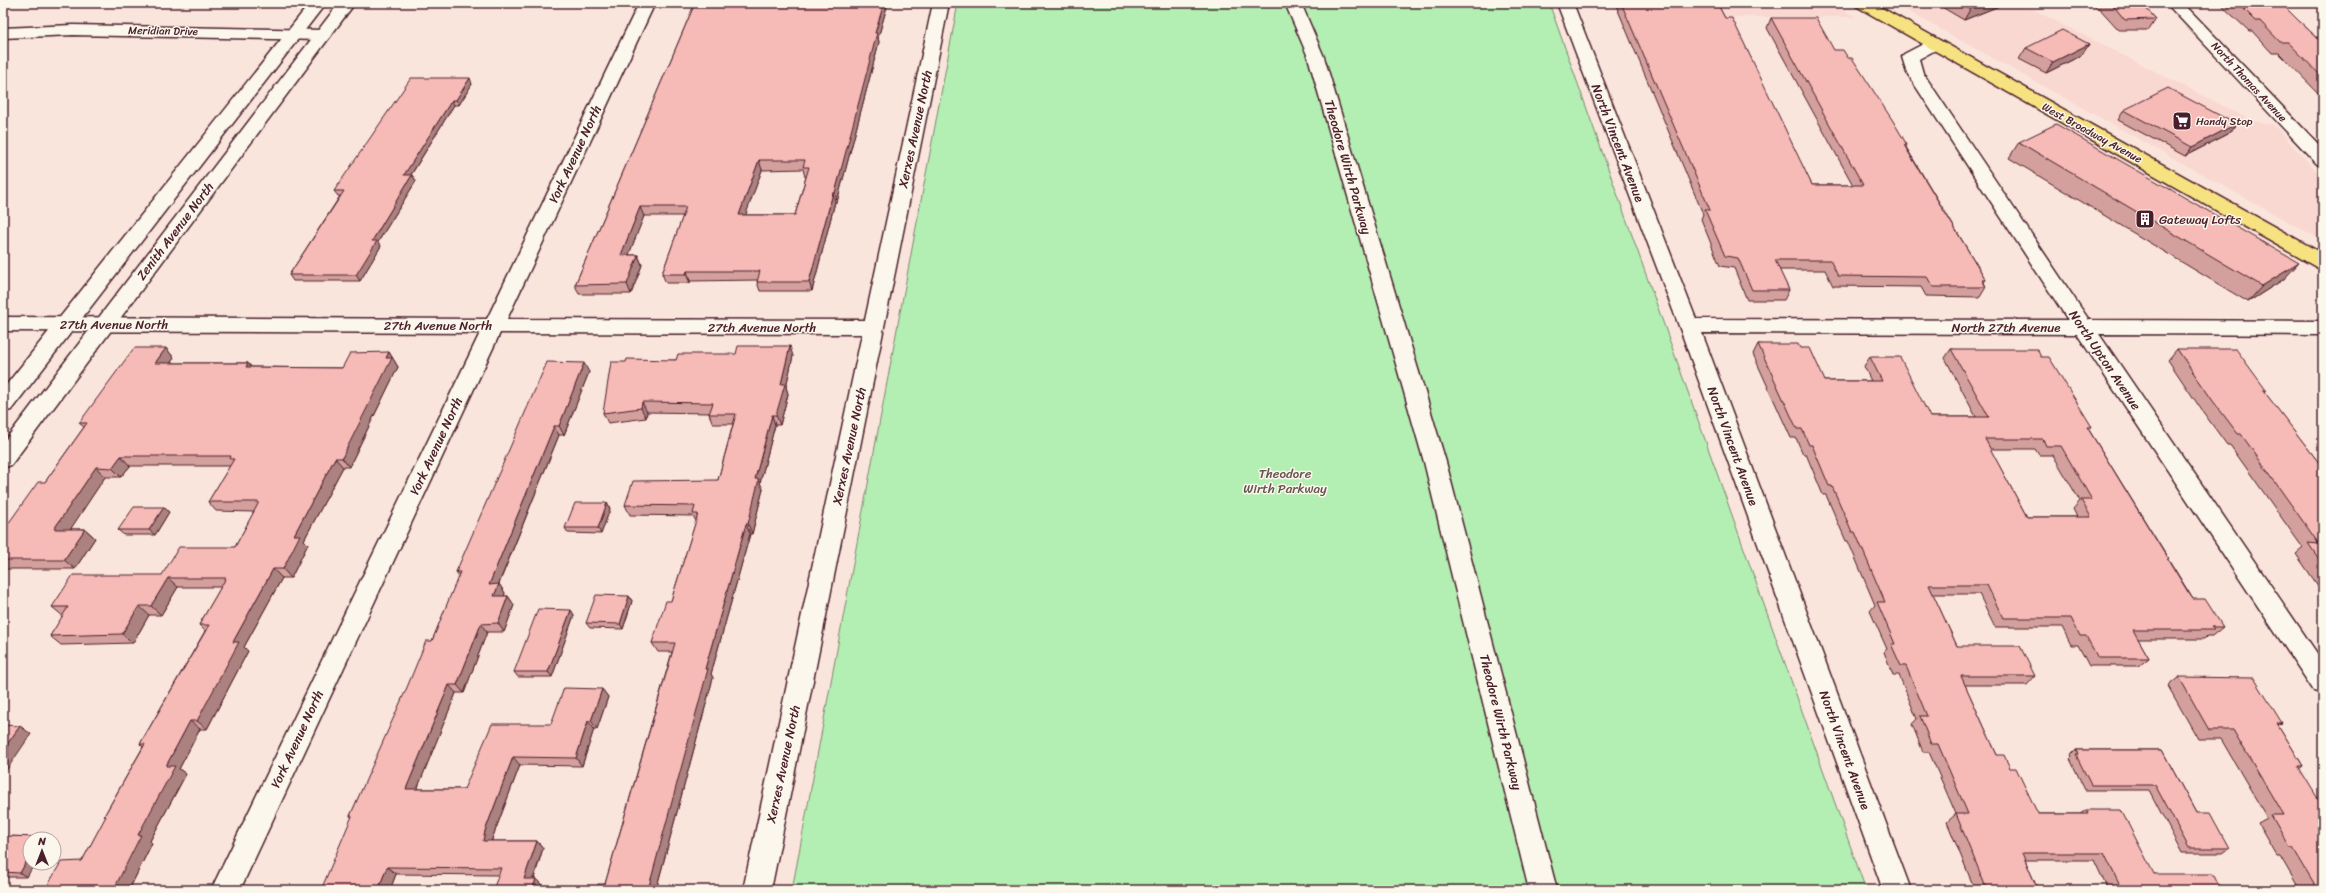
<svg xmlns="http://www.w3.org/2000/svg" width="2326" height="893" font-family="Sriracha,sans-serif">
	<rect width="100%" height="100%" fill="#fae5dc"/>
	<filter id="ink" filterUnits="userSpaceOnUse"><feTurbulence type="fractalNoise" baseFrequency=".025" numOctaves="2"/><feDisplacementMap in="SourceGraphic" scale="8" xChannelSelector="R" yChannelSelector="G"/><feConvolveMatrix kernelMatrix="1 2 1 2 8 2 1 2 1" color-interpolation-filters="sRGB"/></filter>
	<g filter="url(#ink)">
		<g fill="#f9d8d1">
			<path d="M1714,3H1830L1856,17H1722Z"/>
			<path d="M1893,3H2020L2253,121L2273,124L2323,178V241Z"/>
		</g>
		<path fill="#b3eeb3" stroke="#7e866f" d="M958,3H1549L1866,890H792Z"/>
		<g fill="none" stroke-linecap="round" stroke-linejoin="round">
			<defs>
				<g id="street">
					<path d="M639,3H655L507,319L865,320L933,3H949L771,890H743L862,334L500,333L240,890H211L480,333L3,331V317L487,319Z"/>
					<path d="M1557,3H1573L1696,319L2068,320L1907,73L1902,57L1904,54L1929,41H1941L1943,44L1941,47L1919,59L1923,73L2089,320L2323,321V335L2099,334L2323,662V694L2314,691L2077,334L1702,333L1911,890H1883L1679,326Z"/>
					<path d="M2166,3H2183L2323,149V166L2317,164Z"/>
					<path d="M73,25L323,30L329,32L331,35L329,38L323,40L73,35L3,38V28Z"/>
				</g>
				<g id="secondary">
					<path d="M310,3H326L11,410L3,412V389Z"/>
					<path d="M339,3H355L11,465L3,468V443Z"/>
					<path d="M1285,3H1301L1324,57L1446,462L1557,890H1529L1424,462L1308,57Z"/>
				</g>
				<path id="primary" d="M1854,3H1873L2323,254V269L2316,267L1856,6Z"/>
			</defs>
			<use href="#street" stroke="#4a1f2b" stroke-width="3"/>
			<use href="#secondary" stroke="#4a1f2b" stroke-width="3"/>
			<use href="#primary" stroke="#4a1f2b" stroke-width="3"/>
			<use href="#street" fill="#fbf7ec" fill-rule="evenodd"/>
			<use href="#secondary" fill="#fbf7ec" fill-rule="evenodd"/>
			<use href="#primary" fill="#f7e281" fill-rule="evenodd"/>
		</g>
		<g fill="#d4a09d" stroke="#4a1f2b" fill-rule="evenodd">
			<path d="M695,3H888L878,38L879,42L837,202H835L812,291H760L757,282L758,280L690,281V283H666L662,274L683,216H644L628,255H638L642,265L631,294H579L575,285ZM803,169L805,177H806L795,215H745L762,170Z"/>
			<path d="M1615,3H1717L1812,185H1853L1767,28L1771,18L1834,50L1907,145L1906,147L1986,280L1984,282L1986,287L1980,297L1926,296L1921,287L1833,286L1825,270H1779L1789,290L1784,300H1747L1734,268L1720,266L1701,219L1703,214Z"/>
			<path d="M1935,3H2000L1999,6L1964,20Z"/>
			<path d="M2092,3H2141L2156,19L2149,30H2119L2099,8H2096Z"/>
			<path d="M2219,3H2281L2299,21L2323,43V98L2279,53H2272L2252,31H2249Z"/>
			<path d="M2089,44L2082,55L2046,73L2019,59L2026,48Z"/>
			<path d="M472,84L459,105H454L411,175H412L416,181L378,242L381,246L360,281H293L289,275L340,196H338L334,191Z"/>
			<path d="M2124,110L2236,124L2228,134L2185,156L2118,120Z"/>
			<path d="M2019,142L2284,279L2248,302L2009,158Z"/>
			<path d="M1758,344L1800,348L1825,381H1871L1864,366L1870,357L1930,417H1976L1945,358L1951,349L2041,357L2092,427L2089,430L2193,599L2223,627L2212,636H2207L2204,639H2138L2149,658L2139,666H2089L2078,645H2071L2062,627H1995L1979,594H1933L1957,646L2035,676L2027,685H1965L1997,755L2010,768L2038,814H2080L2086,810L2154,874L2221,890H2108L2094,860H2025L2038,890H1975L1947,822L1956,814L1929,752H1923L1912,724L1917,719L1899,675H1893L1884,652L1887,649L1870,611L1875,605L1848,541H1846L1826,495H1823L1806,454H1803L1796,438H1791L1753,354ZM1990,449H2035L2039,455H2053L2080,501L2073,509L2077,517H2027Z"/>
			<path d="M166,348L174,358L170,363H248L251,367L342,368L389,352L398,367L349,467H343L304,540L308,544L291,578H282L244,647L248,651L207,729H200L179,769L186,774L150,841L152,843L129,890H45L82,861L106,817L104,816L143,747L140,744L205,631L199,625L221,587H178L161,615H149L133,643L61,645L50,636L63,616L52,607L162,575L235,547L254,512L216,511L208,502L230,466H130L121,477H105L70,529H85L95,538L75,569H3V531L45,482L84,427L79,423Z"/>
			<path d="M2177,349L2266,390L2264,392L2323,468V593L2296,554L2303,548L2230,445H2227L2203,412L2168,360Z"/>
			<path d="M793,356L786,387L788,394L780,425H775L760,483L763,489L752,534H750L711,674L713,678L656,890H596L605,884L672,652H658L652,643L671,601L696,521L693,516L630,515L625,505L718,480L733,424H713L709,414V413L647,412L646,418L608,423L603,413L626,362L676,360Z"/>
			<path d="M589,372L564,435H559L499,584L505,593L504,596H508L514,605L504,632H487L464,693H456L417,789H464L551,724L602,689L608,697L597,729H594L582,766L520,765L492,839V841H537L543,848L534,879H536L543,886L498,875L396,874L390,890L352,818L350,816L432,641L459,576L456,572Z"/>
			<path d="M607,503L610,509L601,534L568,533L565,528Z"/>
			<path d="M164,507L169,512L155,535H124L118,530Z"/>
			<path d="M629,596L632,601L623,629L590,628L586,623Z"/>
			<path d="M571,610L574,615L552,677H518L514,672Z"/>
			<path d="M2179,677L2282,723L2278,725L2303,766L2299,769L2323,890H2300L2280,856H2277L2258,823L2267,818L2221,739H2198L2168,686Z"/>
			<path d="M2076,750H2162L2196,813L2229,848L2222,853H2182L2149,790H2085L2070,759L2072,757L2071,755Z"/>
			<path d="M3,836L41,837L45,839H30L27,877H3Z"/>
		</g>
		<g fill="#ac8280" stroke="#4a1f2b">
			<path d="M884,3H888L878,38L879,42L837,202L835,193L875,33Z"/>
			<path d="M1975,3H2000L1999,6L1964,20L1973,4Z"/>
			<path d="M2089,44L2082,55L2046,73L2053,62Z"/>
			<path d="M470,78L472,84L459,105L456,100Z"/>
			<path d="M452,100L454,105L407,181L404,175Z"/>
			<path d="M2236,124L2228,134L2185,156L2192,147Z"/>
			<path d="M759,160L762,170L742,225L739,215Z"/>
			<path d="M412,175L416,181L378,242L381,246L360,281L356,275L372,241Z"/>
			<path d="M833,193L835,202L812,291L809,282Z"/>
			<path d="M640,207L644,216L625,265L621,255Z"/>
			<path d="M638,255L642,265L631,294L627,284Z"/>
			<path d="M2299,263L2284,279L2248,302L2262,286Z"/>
			<path d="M687,271L690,281V283L686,274Z"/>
			<path d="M790,346L793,356L786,387L788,394L780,425L776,415L781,384Z"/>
			<path d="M166,348L174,358L163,373L155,363Z"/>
			<path d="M389,352L398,367L349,467L342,458Z"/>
			<path d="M248,363L256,373L246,367Z"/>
			<path d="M584,363L589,372L564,435L559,426Z"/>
			<path d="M642,402L647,412L646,418L641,408Z"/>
			<path d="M772,415L775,425L760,483L763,489L752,534L748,524L755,479Z"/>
			<path d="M554,426L559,435L495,593L489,585Z"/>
			<path d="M121,456L130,466L121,477L112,468Z"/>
			<path d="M335,458L343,467L304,540L308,544L291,578L283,569L294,535Z"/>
			<path d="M96,467L105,477L64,539L54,529Z"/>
			<path d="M607,503L610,509L601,534L598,528Z"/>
			<path d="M164,507L169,512L155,535L149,530Z"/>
			<path d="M746,524L750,534L711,674L713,678L656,890H648L705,669Z"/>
			<path d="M85,529L95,538L75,569L64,560Z"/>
			<path d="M273,569L282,578L244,647L248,651L207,729L197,721L233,642Z"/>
			<path d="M168,578L178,587L161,615L151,606Z"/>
			<path d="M499,584L505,593L501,605L494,596Z"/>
			<path d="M508,596L514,605L504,632L498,623Z"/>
			<path d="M629,596L632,601L623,629L620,624Z"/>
			<path d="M139,606L149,615L133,643L122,634Z"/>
			<path d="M571,610L574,615L552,677L548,672Z"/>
			<path d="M481,624L487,632L464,693L457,685Z"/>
			<path d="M449,685L456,693L414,797L406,789Z"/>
			<path d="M602,689L608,697L597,729L591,721Z"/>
			<path d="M190,721L200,729L179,769L186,774L150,841L152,843L129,890H115L114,889L138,835L166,766Z"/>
			<path d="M588,721L594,729L582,766L576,758Z"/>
			<path d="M20,726L31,734L3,775V750Z"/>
			<path d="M513,757L520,765L492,839L490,848L483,841L485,831Z"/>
			<path d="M41,837L45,839H40Z"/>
			<path d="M537,841L543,848L531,886L524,879Z"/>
			<path d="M30,855V863H35L27,877L20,873Z"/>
			<path d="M387,867L396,874L390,890H378Z"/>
			<path d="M536,879L543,886L541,890H532Z"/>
		</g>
		<g fill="#f6bab7" stroke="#4a1f2b" fill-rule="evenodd">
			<path d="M695,3H884L875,33H877L835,193H833L809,282H757L760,271H687L686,274H662L686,207H640L621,255H638L627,284L575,285ZM759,160H805L803,167H809L795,215H739Z"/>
			<path d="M1621,3H1717L1725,18H1732L1812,185H1863L1771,18H1816L1834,50H1843L1848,58H1852L1893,121L1907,145H1904L1986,280H1982L1986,287H1933L1927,277L1838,276L1830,260H1775L1789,290H1752L1738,258L1725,256L1705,210H1710Z"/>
			<path d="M2111,3H2141L2156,19L2125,20Z"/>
			<path d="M2238,3H2281L2299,21L2323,43V78L2288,42H2280L2260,21H2256Z"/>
			<path d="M2062,30L2089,44L2053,62L2026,48Z"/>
			<path d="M411,78H470L456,100H452L404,175H412L372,241H377L356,275H289L344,191H334Z"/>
			<path d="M2168,88L2236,124L2192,147L2124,110Z"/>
			<path d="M2056,124L2299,263L2262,286L2019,142Z"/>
			<path d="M1758,344H1798L1800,348H1810L1825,381H1882L1870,357H1900L1930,417H1989L1951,349H2037L2041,357H2049L2092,427H2087L2188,592L2193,599H2205L2223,627H2212L2214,630H2133L2149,658H2098L2086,636H2080L2071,618H2003L1987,585H1929L1957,646H2020L2035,676H1961L1997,755H2004L2010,768H2016L2038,814H2088L2086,810H2121L2154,874H2213L2221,890H2122L2104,853H2022L2038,890H1987L1956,814H1968L1938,744H1931L1920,716H1927L1906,666H1901L1891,644H1895L1877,602H1885L1855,532H1852L1832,486H1829L1812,445H1809L1802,429H1797ZM1985,439H2043L2046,446H2061L2092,500H2081L2091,517H2027Z"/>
			<path d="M738,346H790L781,384H785L776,415H772L755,479H759L748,524H746L705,669H708L648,890H596L598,884H605L675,643H652L666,601H671L698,514H693L695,506L625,505L633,481L718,480L736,414H709L713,403L642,402L641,408L603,413L611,362H626L627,359L676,360L678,354H736Z"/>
			<path d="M134,348H166L155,363H248L246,367L342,368L350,353L389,352L386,358H392L342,458H335L294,535H300L283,569H273L233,642H239L197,721H190L166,766H175L138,835H141L114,889H108V890H45L61,862L82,861L106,816H104L145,744H140L209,625H199L226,578H168L151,606H139L122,634L50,636L68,607H52L73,575H162L179,547H235L259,502H208L234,459H230L231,456H121L112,468L96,467L54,529H85L64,560H3V531L38,482H45L87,423H79Z"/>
			<path d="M2177,349H2236L2266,390H2263L2323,468V565L2308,543L2319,544L2241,434H2238L2213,401Z"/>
			<path d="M547,362L584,363L559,426H554L489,585L499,584L494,596H508L498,623L481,624L457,685H449L406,789H464L492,724H551L564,688L602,689L591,721H588L576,758L513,757L485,831L483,841H537L524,879H536L532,890H493L501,868L387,867L378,890H321L352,816H350L408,685L426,641H432L460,572H456Z"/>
			<path d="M575,503H607L598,528H565Z"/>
			<path d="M134,507H164L149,530H118Z"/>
			<path d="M596,595L629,596L620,624L586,623Z"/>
			<path d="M538,609L571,610L548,672H514Z"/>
			<path d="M2179,677L2254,678L2282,723H2277L2303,766H2298L2323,807V890H2318L2293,848H2290L2271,815H2283L2233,730H2209Z"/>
			<path d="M3,725L20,726L3,750Z"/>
			<path d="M2076,750H2162L2196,813H2210L2229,848H2189L2155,785H2091L2076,755H2078Z"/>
			<path d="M3,836L41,837L40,839H30V855L20,873L3,872Z"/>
		</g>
	</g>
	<defs>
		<symbol id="supermarket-square" viewBox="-11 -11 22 22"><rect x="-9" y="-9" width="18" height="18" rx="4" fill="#4a1f2b" stroke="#fbf7ec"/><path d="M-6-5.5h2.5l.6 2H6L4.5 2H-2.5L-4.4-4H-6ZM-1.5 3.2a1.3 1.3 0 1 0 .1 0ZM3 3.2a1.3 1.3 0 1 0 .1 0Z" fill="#fff"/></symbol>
		<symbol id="building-square" viewBox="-11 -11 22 22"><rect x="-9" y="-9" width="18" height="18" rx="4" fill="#4a1f2b" stroke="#fbf7ec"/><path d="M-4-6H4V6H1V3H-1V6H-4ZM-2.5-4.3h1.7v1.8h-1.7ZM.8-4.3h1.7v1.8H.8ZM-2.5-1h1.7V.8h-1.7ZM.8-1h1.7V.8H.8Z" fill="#fff"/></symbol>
	</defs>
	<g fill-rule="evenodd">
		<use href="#supermarket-square" x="2171" y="110" width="22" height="22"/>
		<use href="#building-square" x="2134" y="208" width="22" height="22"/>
	</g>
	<g text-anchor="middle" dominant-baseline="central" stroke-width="3" stroke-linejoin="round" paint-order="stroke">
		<g font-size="11" fill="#4a1f2b" stroke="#fbf7ec">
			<text transform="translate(163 31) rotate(1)">Meridian Drive</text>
			<text transform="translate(2249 82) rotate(47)">North Thomas Avenue</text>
			<text transform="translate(2092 133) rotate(29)">West Broadway Avenue</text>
		</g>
		<g font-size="11" fill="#4a1f2b" stroke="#fbf7ec" text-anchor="start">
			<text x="2196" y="121">Handy Stop</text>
		</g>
		<g font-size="13" fill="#4a1f2b" stroke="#fbf7ec">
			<text transform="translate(915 129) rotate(-78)">Xerxes Avenue North</text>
			<text transform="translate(1618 143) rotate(69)">North Vincent Avenue</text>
			<text transform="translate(575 154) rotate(-65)">York Avenue North</text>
			<text transform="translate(1348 167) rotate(74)">Theodore Wirth Parkway</text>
			<text transform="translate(175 231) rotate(-53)">Zenith Avenue North</text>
			<text x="114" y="324">27th Avenue North</text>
			<text x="438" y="325">27th Avenue North</text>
			<text x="762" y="327">27th Avenue North</text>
			<text x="2006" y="327">North 27th Avenue</text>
			<text transform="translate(2105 360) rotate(56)">North Upton Avenue</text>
			<text transform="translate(436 446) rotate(-65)">York Avenue North</text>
			<text transform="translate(849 446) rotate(-78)">Xerxes Avenue North</text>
			<text transform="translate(1733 446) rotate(70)">North Vincent Avenue</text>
			<text transform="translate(1501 722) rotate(76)">Theodore Wirth Parkway</text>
			<text transform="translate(297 739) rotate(-65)">York Avenue North</text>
			<text transform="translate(1845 750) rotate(70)">North Vincent Avenue</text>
			<text transform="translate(783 764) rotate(-78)">Xerxes Avenue North</text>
		</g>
		<g font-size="13" fill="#4a1f2b" stroke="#fbf7ec" text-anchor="start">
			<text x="2159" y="219">Gateway Lofts</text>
		</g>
		<g font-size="13" fill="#64534d" stroke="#fbf7ec">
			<text x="1285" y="473">Theodore<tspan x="1285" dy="15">Wirth Parkway</tspan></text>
		</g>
	</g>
	<rect width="2326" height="893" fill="none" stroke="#fbf7ec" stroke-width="16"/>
	<rect x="8" y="8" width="2310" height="877" fill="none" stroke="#4a1f2b" stroke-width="1.5" filter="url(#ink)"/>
	<g transform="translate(42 851)"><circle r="19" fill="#fbf7ec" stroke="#b4a19f"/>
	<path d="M0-3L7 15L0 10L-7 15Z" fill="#4a1f2b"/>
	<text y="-6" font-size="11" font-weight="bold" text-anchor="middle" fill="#4a1f2b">N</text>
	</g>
</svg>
